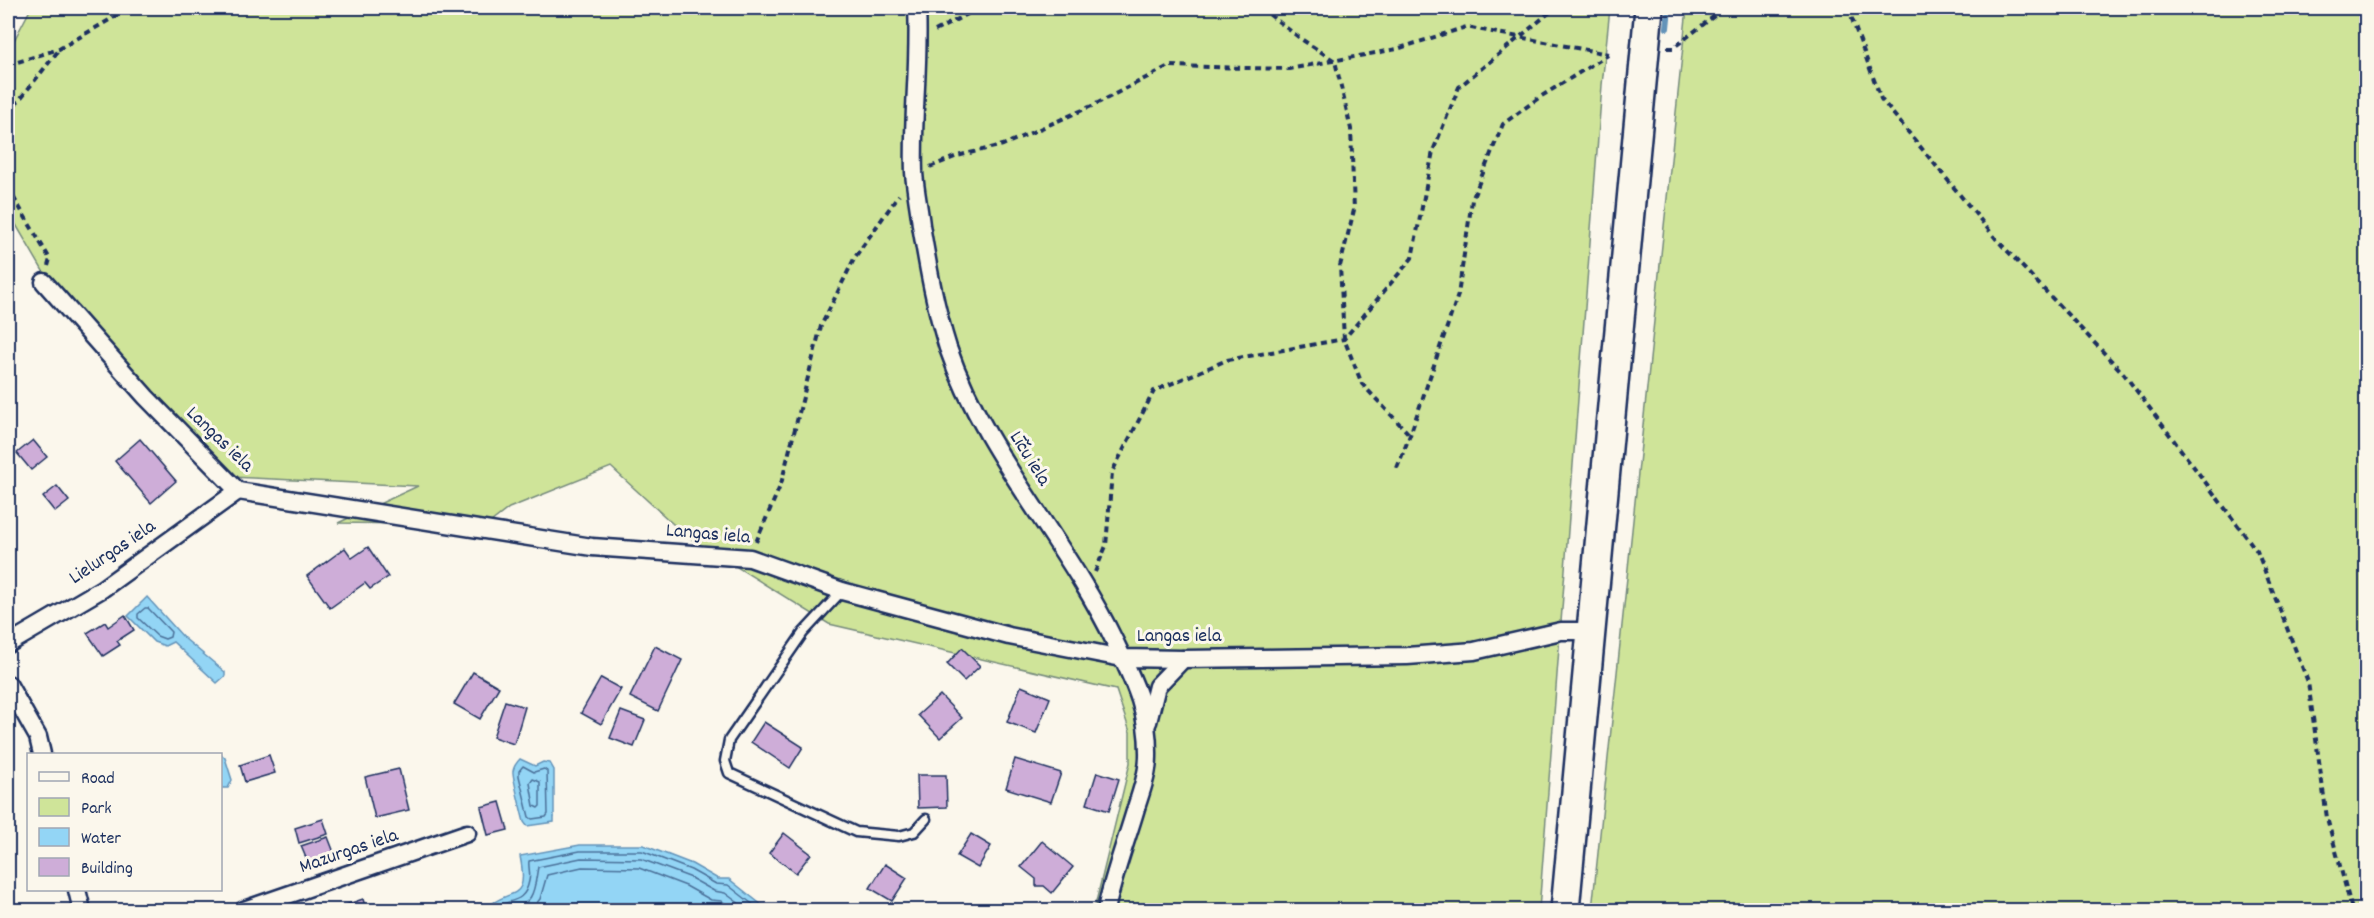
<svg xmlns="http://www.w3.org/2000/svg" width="2374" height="918" font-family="Dekko,sans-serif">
	<rect width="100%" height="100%" fill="#fbf7ec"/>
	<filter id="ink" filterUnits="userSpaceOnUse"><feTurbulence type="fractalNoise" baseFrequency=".0167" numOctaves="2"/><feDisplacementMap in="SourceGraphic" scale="12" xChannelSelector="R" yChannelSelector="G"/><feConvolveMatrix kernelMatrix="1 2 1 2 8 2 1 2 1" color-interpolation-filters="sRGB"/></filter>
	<g filter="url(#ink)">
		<g fill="#cfe499" stroke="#758a7c" stroke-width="1.5">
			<path d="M31,8H1610L1602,85L1539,910H1094L1130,763V732L1116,690L829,624L685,535L611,467L509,508L487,525L338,523L418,486L231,477L43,271L8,211V52Z"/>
			<path d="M1687,8H2366V910H1592Z"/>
		</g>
		<g fill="#93d5f5" stroke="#6393b9" stroke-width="1.5">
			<path d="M147,597L184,638L225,672V676L217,683L173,642L165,646L154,642L128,616Z"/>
			<path d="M221,754L225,758L232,780L228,788H221Z"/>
			<path d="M520,759L535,766L543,762L550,763L554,770V822L527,826L524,822C522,814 512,775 513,771C514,766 517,762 520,759Z"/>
			<path d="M580,845H643L692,864L718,879H729L768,910H588L583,908L571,910H484C509,885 530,906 520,856Z"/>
		</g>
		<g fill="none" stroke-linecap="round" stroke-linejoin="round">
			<g stroke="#4b719a" stroke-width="1.5">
				<path d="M145,608H148L171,632L170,637L165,639L157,636L138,618V614Z"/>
				<path d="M523,766L534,772L544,769L547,771L548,814L546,817L532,819L529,817L519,776V771Z"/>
				<path d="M533,779L540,782V806L538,808L534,806L530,783Z"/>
				<path d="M493,910C506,897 524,907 529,881C531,874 528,867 529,861L580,851H642L691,870L716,884L728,885L760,910"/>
				<path d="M509,910C536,904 534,888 538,867L581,858L641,859L689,877L714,891L725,893L748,910"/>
				<path d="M531,910L540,899L547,875L582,867L639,868L686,886L711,900L722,901L733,910"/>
			</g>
			<path stroke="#6393b9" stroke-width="6" d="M1667,28L1669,8"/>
		</g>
		<g fill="#ceadd8" stroke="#1b2f5e" stroke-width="1.5">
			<path d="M140,439L176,481L151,503L115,461Z"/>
			<path d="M33,440L47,457L31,470L17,453Z"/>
			<path d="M57,486L69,501L55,512L43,497Z"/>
			<path d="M368,547L388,577L370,589L365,583L330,608L307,576L345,548L352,558Z"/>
			<path d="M125,615L134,630L117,641L120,645L103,656L87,633L105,622L108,627Z"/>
			<path d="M655,646L682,660L658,711L630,697Z"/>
			<path d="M962,648L980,666L964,681L947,664Z"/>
			<path d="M473,672L499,687L480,719L454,704Z"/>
			<path d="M601,678L621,689L601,724L581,713Z"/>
			<path d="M1021,686L1050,698L1036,733L1007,722Z"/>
			<path d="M940,695L962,718L940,738L918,715Z"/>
			<path d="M505,701L525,707L514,744L493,737Z"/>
			<path d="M621,711L645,720L634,747L610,738Z"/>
			<path d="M764,722L803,747L790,768L751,742Z"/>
			<path d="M269,755L275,773L245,782L240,765Z"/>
			<path d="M1015,759L1061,773L1051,802L1006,788Z"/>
			<path d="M399,769L409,810L375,818L365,777Z"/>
			<path d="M1097,772L1119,779L1109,811L1087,804Z"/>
			<path d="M917,775H946L947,807L918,808Z"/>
			<path d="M500,802L508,830L488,835L481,807Z"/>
			<path d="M323,819L328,834L299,843L295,828Z"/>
			<path d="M784,833L811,854L796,873L769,853Z"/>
			<path d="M971,834L991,846L978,868L957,856Z"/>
			<path d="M328,837L335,855L309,865L301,846Z"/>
			<path d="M1042,841L1073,867L1052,893L1044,886H1036V879L1021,867Z"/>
			<path d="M885,864L907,878L892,901L870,888Z"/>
			<path d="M363,899L366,910H331Z"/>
		</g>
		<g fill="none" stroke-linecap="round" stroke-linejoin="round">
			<defs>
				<path id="lane" d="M842,591L803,633L729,740L725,761L729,773L856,832L899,836L914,832L926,819"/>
				<g id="street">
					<path d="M917,8C920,62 912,117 914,172C915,189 919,207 921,225C928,267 935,307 948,348C985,455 1066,540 1115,642C1134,682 1149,710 1148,757C1148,774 1141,792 1136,808C1126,842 1113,876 1106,910"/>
					<path d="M44,282L146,397L238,491L592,547L750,558L842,591L1009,636L1122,658L1183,659L1407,656L1474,651L1561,631H1591"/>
					<path d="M8,644L102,589L238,491"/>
					<path d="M8,684L38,737L42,754"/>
					<path d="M1148,722L1157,686L1183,659"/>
					<path d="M77,890L82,910"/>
					<path d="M244,910L467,833"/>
				</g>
				<path id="primary" d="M1565,910L1649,8"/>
			</defs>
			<use href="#lane" stroke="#1b2f5e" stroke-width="13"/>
			<use href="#street" stroke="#1b2f5e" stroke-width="21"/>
			<use href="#primary" stroke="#1b2f5e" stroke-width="32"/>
			<g stroke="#1b2f5e" stroke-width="4" stroke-dasharray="6 4.5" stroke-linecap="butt">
				<path d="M1261,8L1301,39L1335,61L1351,129L1354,210L1340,266L1344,339L1362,384L1410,435"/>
				<path d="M1848,8L1881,99L1997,240L2124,374L2257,551L2308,682L2327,818L2352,910"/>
				<path d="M935,31L979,8"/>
				<path d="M1667,48H1673L1713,17L1721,8"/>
				<path d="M8,65L59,49L130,8"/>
				<path d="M8,114L59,50"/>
				<path d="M930,167L957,156L1003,145L1094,105L1169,66L1289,69L1397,49L1466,27L1608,54"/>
				<path d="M8,188L50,259L48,266"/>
				<path d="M1397,468L1410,435L1458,295L1472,200L1503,124L1540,97L1608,55"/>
				<path d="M756,542L781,484L821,326L855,257L899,195"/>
				<path d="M1095,572L1106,546L1112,472L1154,391L1227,360L1344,339L1412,258L1433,151L1459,87L1555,8"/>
			</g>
			<use href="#lane" stroke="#fbf7ec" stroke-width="8"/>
			<use href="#street" stroke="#fbf7ec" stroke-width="16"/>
			<use href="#primary" stroke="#fbf7ec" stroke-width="27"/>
		</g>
	</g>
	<g text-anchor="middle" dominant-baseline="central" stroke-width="6" stroke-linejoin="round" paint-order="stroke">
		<g font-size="20" fill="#1b2f5e" stroke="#fbf7ec">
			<text transform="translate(219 440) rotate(44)">Langas iela</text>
			<text transform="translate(1029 459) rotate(58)">Līču iela</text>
			<text transform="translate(708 535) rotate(5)">Langas iela</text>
			<text transform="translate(113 553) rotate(-34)">Lielurgas iela</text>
			<text x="1179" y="637">Langas iela</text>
			<text transform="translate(349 852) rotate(-19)">Mazurgas iela</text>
		</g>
	</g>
	<rect width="2374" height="918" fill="none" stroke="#fbf7ec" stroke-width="30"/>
	<rect x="15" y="15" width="2344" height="888" fill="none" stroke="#1b2f5e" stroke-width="2" filter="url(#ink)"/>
	<rect x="27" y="753" width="195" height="138" fill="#fbf7ec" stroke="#a1a7b3" stroke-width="1.5"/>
	<rect x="39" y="772" width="30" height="9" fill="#fbf7ec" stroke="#a1a7b3" stroke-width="1.5"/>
	<text x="81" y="783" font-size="18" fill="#1b2f5e">Road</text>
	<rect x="39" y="798" width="30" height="18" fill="#cfe499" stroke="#a1a7b3" stroke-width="1.5"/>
	<text x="81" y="813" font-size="18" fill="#1b2f5e">Park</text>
	<rect x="39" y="828" width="30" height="18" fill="#93d5f5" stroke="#a1a7b3" stroke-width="1.5"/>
	<text x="81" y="843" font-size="18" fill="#1b2f5e">Water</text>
	<rect x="39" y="858" width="30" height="18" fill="#ceadd8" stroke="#a1a7b3" stroke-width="1.5"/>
	<text x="81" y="873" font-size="18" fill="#1b2f5e">Building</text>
</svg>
